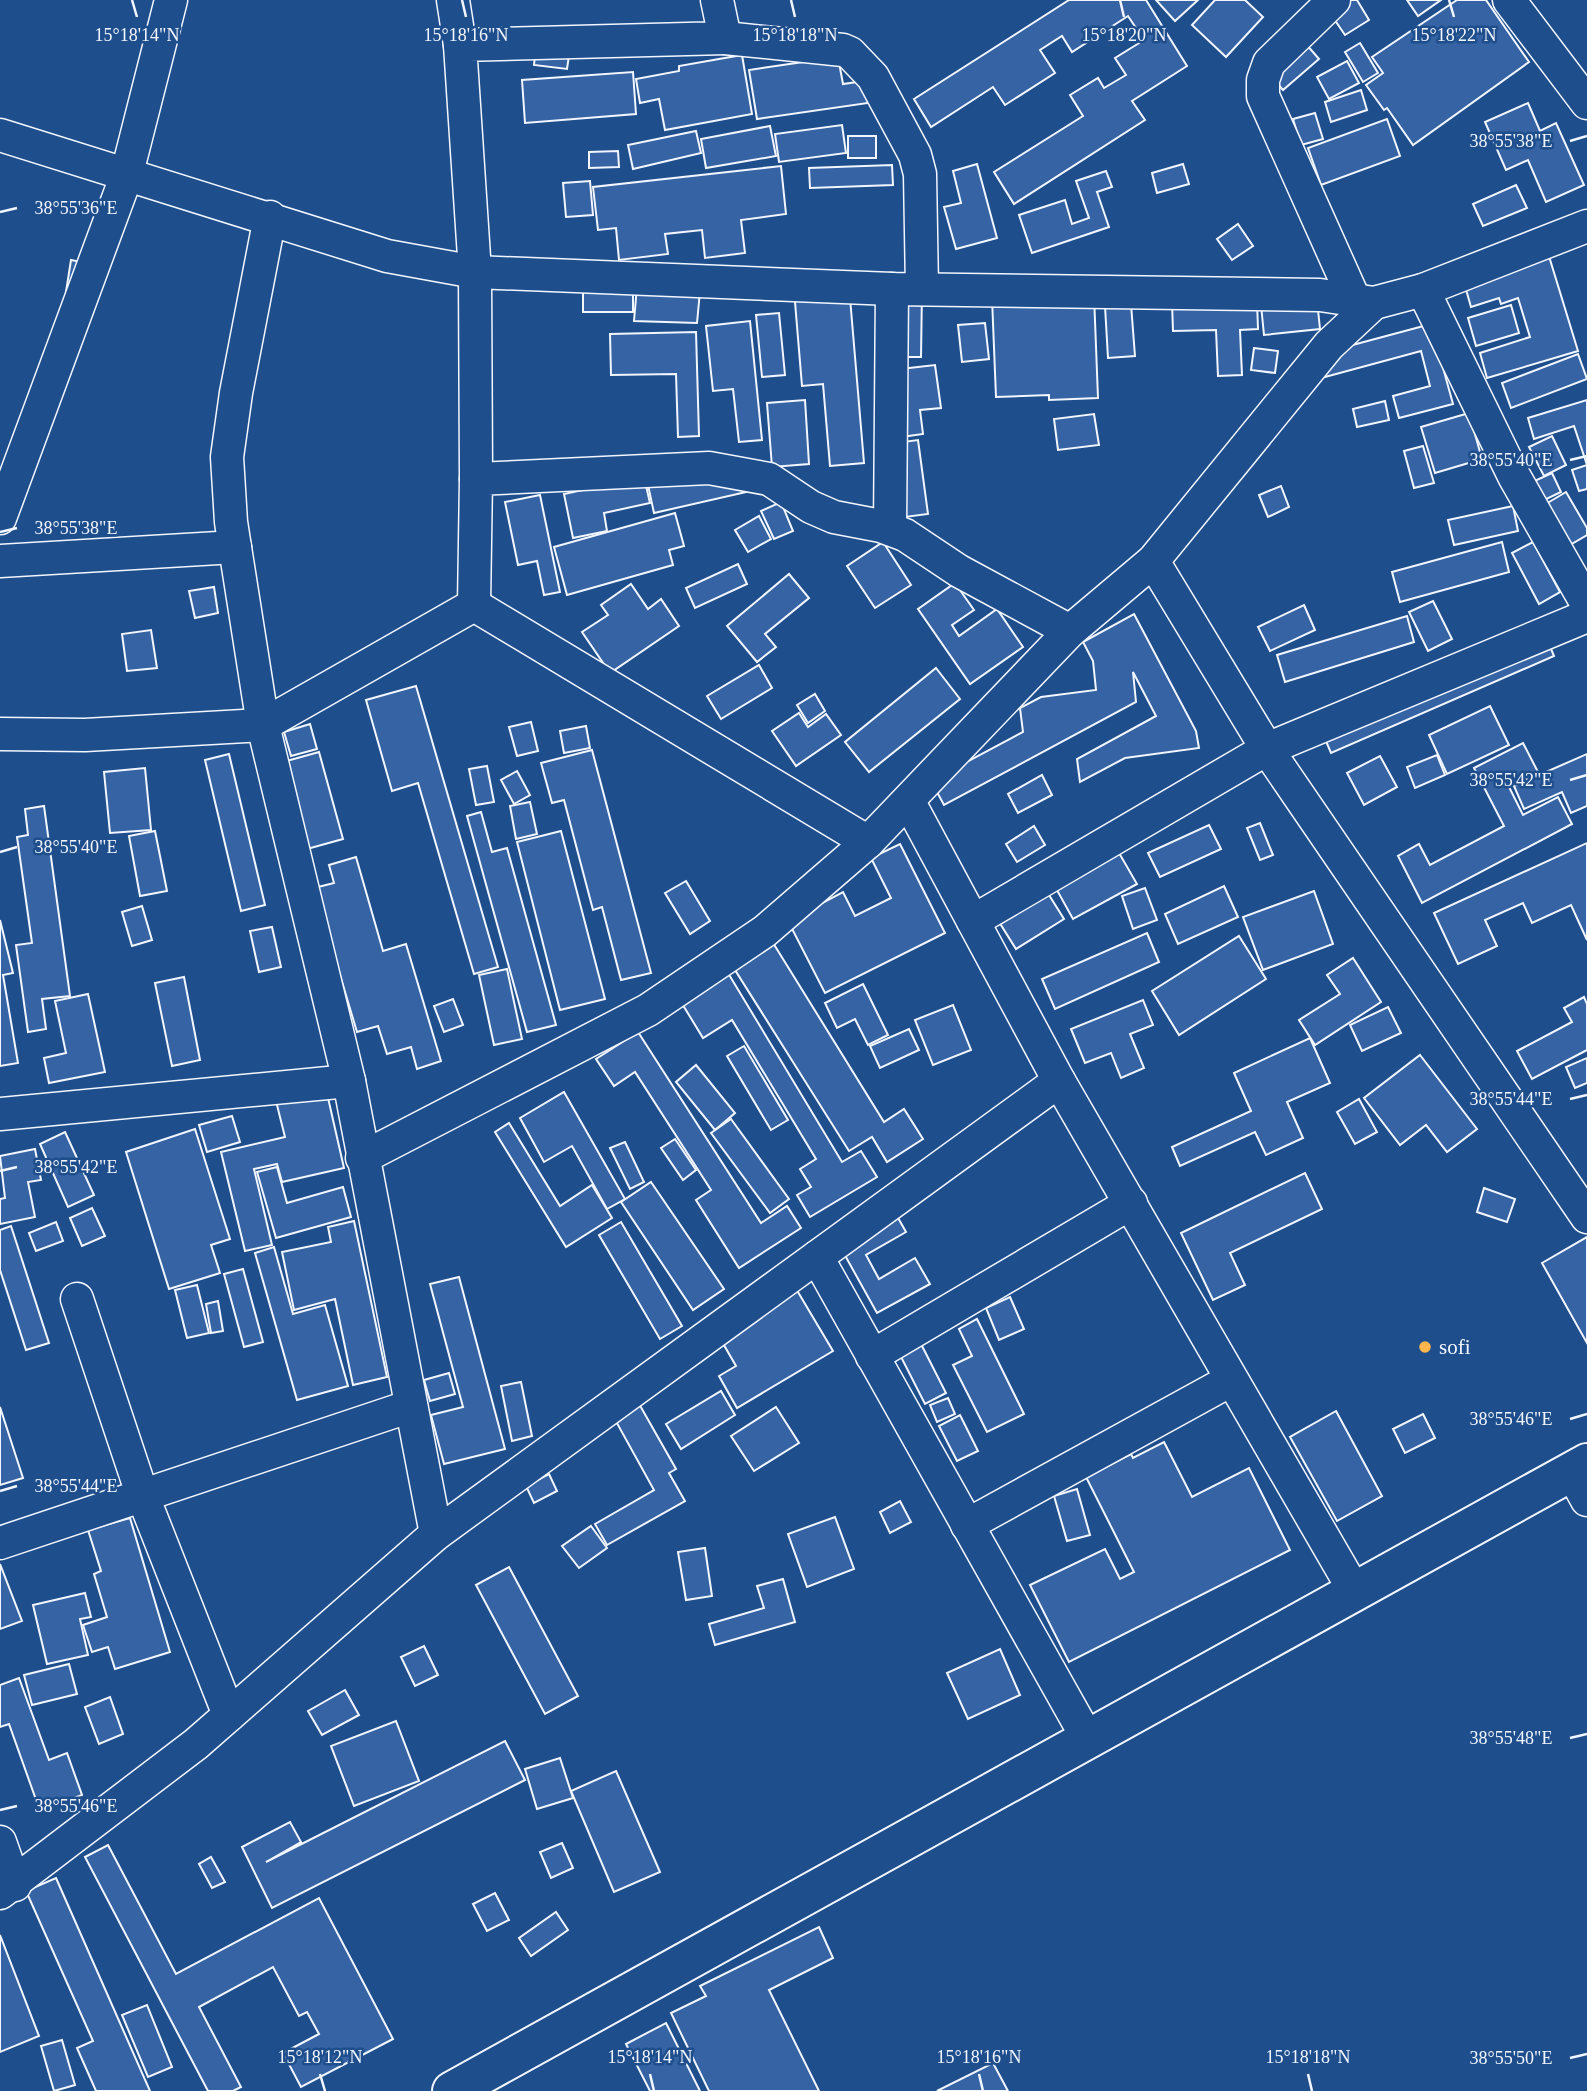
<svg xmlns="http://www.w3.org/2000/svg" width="1587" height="2091" font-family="'Times New Roman',serif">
	<rect width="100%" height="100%" fill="#1f4e8c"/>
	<g fill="#3563a3" stroke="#f2f6ff" stroke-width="2">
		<path d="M1069,0H1146L1187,66L1132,101L1145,120L1014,204L994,172L1083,116L1070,95L1098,78L1104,88L1126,75L1115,58L1144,40L1128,16L1072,52L1062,36L1040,50L1055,73L1005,105L993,87L931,127L914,99Z"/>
		<path d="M1156,0H1198L1175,21Z"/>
		<path d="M1215,0H1245L1263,17L1226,57L1192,25Z"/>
		<path d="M1350,0H1357L1369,20L1345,35L1330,13Z"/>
		<path d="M1407,0H1441L1418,16Z"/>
		<path d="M1457,0H1486L1529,62L1413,145L1387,108L1384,110L1366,85L1383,73L1372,57Z"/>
		<path d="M1299,36L1319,59L1283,90L1263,67Z"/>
		<path d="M1360,43L1378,73L1363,82L1345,52Z"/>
		<path d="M536,45L570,49L567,69L534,65Z"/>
		<path d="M742,55L752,114L665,130L659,99L640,103L636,79L679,71V66Z"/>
		<path d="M838,57L843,84L864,81L868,103L757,119L749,70Z"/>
		<path d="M1347,61L1359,83L1329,99L1317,77Z"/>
		<path d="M633,72L636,114L525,123L522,80Z"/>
		<path d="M1361,90L1367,110L1331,122L1325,102Z"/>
		<path d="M1528,103L1540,131L1556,123L1584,185L1546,202L1528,160L1506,170L1485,122Z"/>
		<path d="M1315,113L1323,139L1301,145L1293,119Z"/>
		<path d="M1387,119L1400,156L1321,185L1308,148Z"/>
		<path d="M842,125L846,153L779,162L775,134Z"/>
		<path d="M770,126L776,156L706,168L701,139Z"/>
		<path d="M696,131L701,153L633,169L628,145Z"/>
		<rect x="848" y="136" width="28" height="22"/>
		<path d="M618,151L619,167L589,168V152Z"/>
		<path d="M977,164L997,238L956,249L944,207L961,203L953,171Z"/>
		<path d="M1183,164L1189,184L1157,193L1152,173Z"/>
		<path d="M892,165L893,185L810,188L809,168Z"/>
		<path d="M781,166L786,214L741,220L745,253L705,258L702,230L665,234L668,254L619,260L616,228L598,230L593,187Z"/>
		<path d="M1106,171L1112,187L1097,192L1109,227L1032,253L1019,215L1065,200L1072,224L1089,218L1076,181Z"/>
		<path d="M590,181L593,215L566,217L563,183Z"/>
		<path d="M1516,185L1527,208L1483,226L1473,204Z"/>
		<path d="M1238,224L1253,246L1232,260L1217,239Z"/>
		<path d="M1548,253L1578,351L1487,378L1480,353L1530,337L1518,298L1501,304L1499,298L1471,307L1463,279Z"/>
		<path d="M71,260L86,263L81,294L66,292Z"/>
		<path d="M633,285V312H583V286Z"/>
		<path d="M637,286L700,291L697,323L634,321Z"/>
		<path d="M849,286L864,463L830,466L823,384L802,386L794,290Z"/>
		<path d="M898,289L922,290L921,357H897Z"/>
		<path d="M1094,295L1098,398L1049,400V395L996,397L992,298Z"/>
		<path d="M1317,300L1320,329L1264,335L1261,305Z"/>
		<path d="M1257,301L1258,329L1240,330L1242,375L1218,376L1216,330L1173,331L1172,303Z"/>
		<path d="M1131,304L1135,356L1108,358L1105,306Z"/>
		<path d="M1511,305L1519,333L1476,346L1468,318Z"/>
		<path d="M779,313L785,375L762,377L756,315Z"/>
		<path d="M750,321L762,440L739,442L733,389L713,391L706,326Z"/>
		<path d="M985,323L989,359L962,362L958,325Z"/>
		<path d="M1431,324L1453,404L1399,418L1393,396L1430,386L1421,351L1325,377L1319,354Z"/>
		<path d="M696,332L699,436L678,437L676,374L611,375L610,334Z"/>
		<path d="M1254,348L1278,351L1275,373L1251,370Z"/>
		<path d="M1578,354L1587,379L1511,408L1502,383Z"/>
		<path d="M935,365L941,408L920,410L923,434L901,437L892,370Z"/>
		<path d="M805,400L809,464L772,467L767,403Z"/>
		<path d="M1587,400V465L1574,426L1534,439L1528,418Z"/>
		<path d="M1385,401L1389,420L1357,427L1353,409Z"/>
		<path d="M1469,413L1482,459L1435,473L1421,427Z"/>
		<path d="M1094,414L1099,445L1058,450L1054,419Z"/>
		<path d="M1552,436L1566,465L1544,476L1529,447Z"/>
		<path d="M918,440L928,514L905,517L895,443Z"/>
		<path d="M1423,446L1434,483L1414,488L1404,451Z"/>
		<path d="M749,462L755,490L654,513L648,485Z"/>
		<path d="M1587,465V489L1579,491L1572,470Z"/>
		<path d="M1552,473L1561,492L1538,503L1530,483Z"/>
		<path d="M644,477L650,503L604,513L607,531L573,538L564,494Z"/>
		<path d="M1281,486L1289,507L1268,517L1259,495Z"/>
		<path d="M1566,492L1587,528V535L1563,549L1539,508Z"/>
		<path d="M540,495L560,592L544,595L537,561L518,565L505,502Z"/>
		<path d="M781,502L793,531L774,539L761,511Z"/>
		<path d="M1513,506L1518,531L1454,545L1448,520Z"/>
		<path d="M675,513L684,546L669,550L673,565L567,595L554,547Z"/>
		<path d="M759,516L771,539L748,552L735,530Z"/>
		<path d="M883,542L911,585L875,608L847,566Z"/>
		<path d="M1502,542L1509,572L1400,602L1392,572Z"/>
		<path d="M1533,542L1560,592L1539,604L1512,553Z"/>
		<path d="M738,564L747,584L695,608L686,588Z"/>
		<path d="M789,574L809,598L765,634L776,647L757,662L727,626Z"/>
		<path d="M955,583L974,610L952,625L959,636L997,609L1023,647L970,684L918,609Z"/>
		<path d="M631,584L648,609L661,599L679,626L610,673L582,632L608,615L601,605Z"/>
		<path d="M214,587L218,613L195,618L189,591Z"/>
		<path d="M1433,601L1452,639L1428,651L1409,612Z"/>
		<path d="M1304,605L1315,630L1270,651L1258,627Z"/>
		<path d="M1134,614L1196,731L1199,748L1125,758L1080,782L1077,759L1156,716L1133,672L1136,702L944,805L931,781L1023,732L1020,708L1041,697L1096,690L1093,661L1083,642Z"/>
		<path d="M1407,616L1414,642L1285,682L1277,655Z"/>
		<path d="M151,630L157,668L127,671L122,634Z"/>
		<path d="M1543,630L1554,656L1331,753L1320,727Z"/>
		<path d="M759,665L772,688L721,719L707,696Z"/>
		<path d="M936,668L960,699L869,772L845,742Z"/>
		<path d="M416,686L498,967L474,974L418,783L392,791L366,700Z"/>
		<path d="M815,694L825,711L808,723L797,705Z"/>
		<path d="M1490,706L1509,745L1447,774L1429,735Z"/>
		<path d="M799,713L808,727L826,714L841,735L796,766L772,731Z"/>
		<path d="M531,722L538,751L517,756L509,727Z"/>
		<path d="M310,724L317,749L291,756L284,732Z"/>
		<path d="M586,726L590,748L564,753L560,731Z"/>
		<path d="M1523,743L1538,772L1509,787L1523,815L1558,797L1572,824L1422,903L1398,856L1419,844L1430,865L1504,826L1474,768Z"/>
		<path d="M592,750L651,973L621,980L602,907L593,910L564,800L552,803L541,763Z"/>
		<path d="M319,752L343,839L307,849L283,762Z"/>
		<path d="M229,754L265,905L241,911L205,760Z"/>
		<path d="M1587,754V806L1571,813L1562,792L1524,809L1514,786Z"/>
		<path d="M1437,755L1445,775L1415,788L1407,767Z"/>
		<path d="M1380,756L1397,787L1364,805L1347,773Z"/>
		<path d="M487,766L494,802L476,805L469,769Z"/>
		<path d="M145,768L151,830L110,833L104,772Z"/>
		<path d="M517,771L530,795L514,804L501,780Z"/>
		<path d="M1042,775L1052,795L1018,813L1008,794Z"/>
		<path d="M530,802L537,834L516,839L510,806Z"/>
		<path d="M44,806L70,996L42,999L46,1029L28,1032L16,945L32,943L17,837L28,835L25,809Z"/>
		<path d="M481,812L492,852L507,848L556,1025L527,1032L467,816Z"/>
		<path d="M1260,823L1273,855L1260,860L1247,828Z"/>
		<path d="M1209,825L1221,849L1160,877L1148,853Z"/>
		<path d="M1034,826L1045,845L1017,862L1006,844Z"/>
		<path d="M155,831L167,891L140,896L129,836Z"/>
		<path d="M561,831L605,999L560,1010L517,842Z"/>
		<path d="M1111,839L1137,884L1073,919L1048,874Z"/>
		<path d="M1587,843V940L1571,905L1532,923L1523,903L1485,920L1497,946L1458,964L1434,913Z"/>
		<path d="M900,844L945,933L825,993L788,921L843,892L855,916L891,898L871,858Z"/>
		<path d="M356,857L383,951L406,944L441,1061L417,1069L411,1047L387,1054L378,1026L357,1032L314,888L334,883L329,865Z"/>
		<path d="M1034,871L1064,919L1016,949L986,901Z"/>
		<path d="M686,881L710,921L690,934L665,893Z"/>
		<path d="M1224,886L1238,917L1178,944L1165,914Z"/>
		<path d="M1145,888L1157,920L1133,929L1122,896Z"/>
		<path d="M1314,891L1333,944L1263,970L1243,917Z"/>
		<path d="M142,906L152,940L132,946L122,912Z"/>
		<path d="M0,920L13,973L3,975L18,1063L0,1066Z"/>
		<path d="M272,927L281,967L259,972L250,931Z"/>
		<path d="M1147,933L1159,962L1055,1009L1042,979Z"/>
		<path d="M1239,936L1266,979L1179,1035L1152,991Z"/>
		<path d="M770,938L884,1122L904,1109L923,1139L887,1162L872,1137L849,1151L730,962Z"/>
		<path d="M1353,958L1381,1002L1315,1045L1299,1020L1340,994L1327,975Z"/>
		<path d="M725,968L842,1162L861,1151L877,1177L810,1217L797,1195L811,1187L800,1169L816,1159L732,1020L703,1038L678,997Z"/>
		<path d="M507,969L522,1039L494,1045L479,975Z"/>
		<path d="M184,977L200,1060L172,1066L155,983Z"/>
		<path d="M863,984L888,1035L868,1045L855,1019L837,1028L825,1003Z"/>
		<path d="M88,994L105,1072L49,1083L44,1058L66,1053L55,1001Z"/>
		<path d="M1584,997L1587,1004V1050L1532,1079L1517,1051L1572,1022L1564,1008Z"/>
		<path d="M453,999L463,1025L444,1032L434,1006Z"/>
		<path d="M1143,1000L1153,1025L1130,1034L1144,1068L1121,1078L1111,1053L1085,1063L1071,1029Z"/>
		<path d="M953,1005L971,1050L933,1065L915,1020Z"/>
		<path d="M1388,1007L1401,1033L1362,1051L1350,1025Z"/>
		<path d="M909,1029L919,1050L880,1068L870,1046Z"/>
		<path d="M638,1032L761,1223L787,1206L801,1228L739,1268L696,1200L711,1190L635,1072L614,1086L596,1059Z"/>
		<path d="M1310,1038L1330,1083L1287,1102L1303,1138L1266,1155L1255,1132L1180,1166L1172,1147L1251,1111L1234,1073Z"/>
		<path d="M744,1046L788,1120L771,1130L727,1056Z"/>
		<path d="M1420,1055L1477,1129L1447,1152L1426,1125L1400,1145L1364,1098Z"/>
		<path d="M1587,1058V1083L1575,1088L1566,1067Z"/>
		<path d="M696,1065L735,1113L715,1130L676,1082Z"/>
		<path d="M326,1089L344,1168L282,1182L277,1164L254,1169L272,1245L245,1251L221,1152L285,1137L276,1101Z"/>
		<path d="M564,1092L625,1199L607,1209L572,1146L544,1162L520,1118Z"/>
		<path d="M1359,1099L1377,1132L1355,1144L1337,1112Z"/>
		<path d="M232,1116L240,1142L207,1152L199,1125Z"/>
		<path d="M731,1119L789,1199L770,1213L711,1133Z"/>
		<path d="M509,1123L560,1206L592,1185L612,1218L566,1247L495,1132Z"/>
		<path d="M195,1129L230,1239L211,1245L220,1273L169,1289L126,1152Z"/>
		<path d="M65,1132L94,1195L68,1207L40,1144Z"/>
		<path d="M675,1139L696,1170L683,1180L661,1148Z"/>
		<path d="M625,1142L644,1182L630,1189L610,1148Z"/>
		<path d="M35,1149L41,1180L28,1182L35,1217L0,1224V1199L5,1198L0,1156Z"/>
		<path d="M277,1167L287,1203L343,1187L351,1217L276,1238L257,1172Z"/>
		<path d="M1305,1173L1322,1209L1230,1253L1245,1285L1213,1300L1181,1233Z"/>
		<path d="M651,1182L724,1289L693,1310L621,1202Z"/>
		<path d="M1484,1188L1515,1199L1507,1222L1477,1212Z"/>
		<path d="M92,1208L105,1236L82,1246L70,1218Z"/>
		<path d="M893,1209L906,1232L866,1255L879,1279L915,1258L930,1284L877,1313L837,1241Z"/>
		<path d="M354,1221L387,1377L353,1385L335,1299L294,1310L282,1252L331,1242L328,1227Z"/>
		<path d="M56,1222L63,1241L36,1251L29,1233Z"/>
		<path d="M621,1222L682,1326L660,1339L599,1235Z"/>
		<path d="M11,1226L49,1343L26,1350L0,1270V1230Z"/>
		<path d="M1587,1237V1343L1542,1263Z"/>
		<path d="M274,1247L293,1314L325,1305L348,1386L297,1400L255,1253Z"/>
		<path d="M243,1269L263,1342L244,1347L224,1274Z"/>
		<path d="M459,1277L505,1449L444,1464L431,1415L463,1407L430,1284Z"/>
		<path d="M197,1285L209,1333L187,1338L175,1290Z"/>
		<path d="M795,1287L833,1351L737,1408L719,1376L736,1366L717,1333Z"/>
		<path d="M1010,1297L1024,1329L999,1340L986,1308Z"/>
		<path d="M218,1301L223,1331L211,1333L206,1304Z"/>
		<path d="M977,1319L1024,1414L987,1432L953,1365L972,1356L959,1329Z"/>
		<path d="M919,1340L946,1393L925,1404L898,1351Z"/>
		<path d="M449,1373L455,1394L430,1401L424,1380Z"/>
		<path d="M521,1382L532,1436L512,1441L501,1386Z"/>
		<path d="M721,1391L735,1415L681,1449L666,1424Z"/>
		<path d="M948,1398L955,1414L937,1422L930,1405Z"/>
		<path d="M638,1402L676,1469L669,1473L685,1501L607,1545L595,1524L654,1490L613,1416Z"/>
		<path d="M0,1407L23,1478L0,1485Z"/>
		<path d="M776,1407L799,1443L754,1471L731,1436Z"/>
		<path d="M1336,1411L1382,1496L1337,1521L1290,1437Z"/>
		<path d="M1423,1414L1435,1438L1405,1453L1393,1429Z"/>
		<path d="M960,1415L978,1451L957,1461L939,1426Z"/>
		<path d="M1164,1442L1192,1497L1249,1468L1290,1550L1069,1662L1030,1585L1105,1549L1120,1579L1134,1572L1086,1477L1131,1454L1133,1458Z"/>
		<path d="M549,1474L557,1491L534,1503L526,1486Z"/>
		<path d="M1077,1489L1090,1535L1067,1541L1054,1496Z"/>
		<path d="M900,1501L911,1522L890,1533L880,1512Z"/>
		<path d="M835,1517L854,1569L807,1587L788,1534Z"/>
		<path d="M130,1518L170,1652L115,1669L108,1647L92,1652L83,1625L107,1617L94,1574L101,1571L88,1530Z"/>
		<path d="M591,1526L607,1548L579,1568L562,1546Z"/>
		<path d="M705,1548L712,1596L686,1600L678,1552Z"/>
		<path d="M0,1564L22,1621L0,1629Z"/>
		<path d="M509,1567L578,1696L545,1714L476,1585Z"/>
		<path d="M783,1579L795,1622L715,1645L709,1624L764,1608L757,1586Z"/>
		<path d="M85,1593L91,1617L80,1619L88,1655L47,1664L33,1605Z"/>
		<path d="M424,1646L438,1675L415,1686L401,1657Z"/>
		<path d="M1000,1649L1020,1695L968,1719L947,1673Z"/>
		<path d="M69,1664L77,1694L32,1705L24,1675Z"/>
		<path d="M19,1678L49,1760L67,1753L82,1795L40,1811L9,1724L0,1727V1685Z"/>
		<path d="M345,1690L359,1715L322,1735L308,1711Z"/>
		<path d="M110,1697L123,1734L99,1744L85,1707Z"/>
		<path d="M396,1721L419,1781L354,1806L331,1746Z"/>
		<path d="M505,1741L525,1780L272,1908L242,1847L290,1822L301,1842L266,1862Z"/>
		<path d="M560,1758L573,1798L537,1809L525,1769Z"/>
		<path d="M616,1771L660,1872L614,1892L571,1791Z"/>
		<path d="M562,1843L573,1868L551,1878L540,1852Z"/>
		<path d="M108,1845L176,1974L319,1898L393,2039L301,2087L283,2053L319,2034L307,2012L299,2016L273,1967L199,2007L241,2087L233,2091H208L85,1857Z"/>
		<path d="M211,1857L225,1882L212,1888L199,1864Z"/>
		<path d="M56,1878L150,2091H96L77,2048L93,2041L26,1891Z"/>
		<path d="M495,1893L509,1920L487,1931L473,1904Z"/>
		<path d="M556,1912L568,1930L531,1956L519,1938Z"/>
		<path d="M819,1927L833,1958L769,1990L819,2091H709L671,2013L706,1996L700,1986Z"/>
		<path d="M0,1935L39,2036L0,2052Z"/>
		<path d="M147,2005L172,2067L148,2077L122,2015Z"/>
		<path d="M666,2023L700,2091H650L626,2044Z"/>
		<path d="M62,2040L75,2085L54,2091L41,2046Z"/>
		<path d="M993,2063L1008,2091H937Z"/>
	</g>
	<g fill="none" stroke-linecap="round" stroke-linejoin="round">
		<defs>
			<g id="street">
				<path d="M453,0L460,45"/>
				<path d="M1334,0L1269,63L1263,80V96L1355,301"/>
				<path d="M1509,0L1587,103"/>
				<path d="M725,38L843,50L850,53L873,77L915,155L920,174L922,289"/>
				<path d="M0,135L387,256L475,272L892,289L1320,295L1374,303"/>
				<path d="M270,217L236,393L227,457L231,522L263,725L349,1081L436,1534"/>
				<path d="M1423,290L1514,476L1587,604"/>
				<path d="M476,479L475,272L460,45L725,38L717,0"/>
				<path d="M0,518L126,177L171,0"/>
				<path d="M890,529L892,289"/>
				<path d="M0,561L235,547"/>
				<path d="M1153,561L1267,749L1587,1217"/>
				<path d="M474,605L476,479L709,468L769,479L811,507L834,517L881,526L905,535L959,571L1070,631"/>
				<path d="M0,734L85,735L263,725L474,605L868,842"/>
				<path d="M909,802L1059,1081L1354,1590"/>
				<path d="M973,921L1267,749L1587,616"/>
				<path d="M0,1114L349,1081"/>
				<path d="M362,1158L648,1010L765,931L868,842L1070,631L1153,561L1329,345L1374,303L1423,290L1587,226"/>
				<path d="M817,1257L1089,1741"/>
				<path d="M77,1299L142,1494L229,1715"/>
				<path d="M872,1356L1131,1203"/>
				<path d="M1571,1471L1587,1500"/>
				<path d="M967,1525L1231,1380"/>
				<path d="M0,1543L411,1406"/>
				<path d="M0,1842L15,1885"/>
				<path d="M0,1893L196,1744L436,1534L1059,1081"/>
			</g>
			<path id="primary" d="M452,2091L1587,1463"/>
		</defs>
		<use href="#street" stroke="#f2f6ff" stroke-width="35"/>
		<use href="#primary" stroke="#f2f6ff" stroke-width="42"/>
		<use href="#street" stroke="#1f4e8c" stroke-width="32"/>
		<use href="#primary" stroke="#1f4e8c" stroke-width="38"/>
	</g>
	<path fill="none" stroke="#f2f6ff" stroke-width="2.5" d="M132,0L137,17M462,0L466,17M791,0L795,17M1120,0L1124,17M1449,0L1454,17M1570,141L1587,136M0,212L17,208M1570,460L1587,456M0,532L17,528M1570,780L1587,775M0,852L17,847M1570,1099L1587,1095M0,1171L17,1167M1570,1419L1587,1414M0,1491L17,1486M1570,1738L1587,1734M0,1810L17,1806M1570,2058L1587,2054M320,2074L325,2091M650,2074L654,2091M979,2074L983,2091M1308,2074L1312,2091"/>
	<circle fill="#ffb74d" stroke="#1f4e8c" stroke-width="2.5" cx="1425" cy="1347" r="7"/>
	<g text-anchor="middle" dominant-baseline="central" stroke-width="5" stroke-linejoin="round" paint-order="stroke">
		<g font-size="21" fill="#f2f6ff" stroke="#1f4e8c" text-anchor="start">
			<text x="1439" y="1347">sofi</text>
		</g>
	</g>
	<g font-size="18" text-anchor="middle" fill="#f2f6ff" stroke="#1f4e8c" stroke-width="5" stroke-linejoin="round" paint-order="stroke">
		<text x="137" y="41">15°18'14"N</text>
		<text x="466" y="41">15°18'16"N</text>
		<text x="795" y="41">15°18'18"N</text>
		<text x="1124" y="41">15°18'20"N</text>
		<text x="1454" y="41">15°18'22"N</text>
		<text x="1511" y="147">38°55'38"E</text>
		<text x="76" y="214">38°55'36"E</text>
		<text x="1511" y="466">38°55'40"E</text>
		<text x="76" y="534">38°55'38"E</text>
		<text x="1511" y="786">38°55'42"E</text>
		<text x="76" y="853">38°55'40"E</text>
		<text x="1511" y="1105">38°55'44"E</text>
		<text x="76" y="1173">38°55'42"E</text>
		<text x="1511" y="1425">38°55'46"E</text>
		<text x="76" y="1492">38°55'44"E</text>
		<text x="1511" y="1744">38°55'48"E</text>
		<text x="76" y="1812">38°55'46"E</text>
		<text x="320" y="2063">15°18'12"N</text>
		<text x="650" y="2063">15°18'14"N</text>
		<text x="979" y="2063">15°18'16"N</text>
		<text x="1308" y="2063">15°18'18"N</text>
		<text x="1511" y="2064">38°55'50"E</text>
	</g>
</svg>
